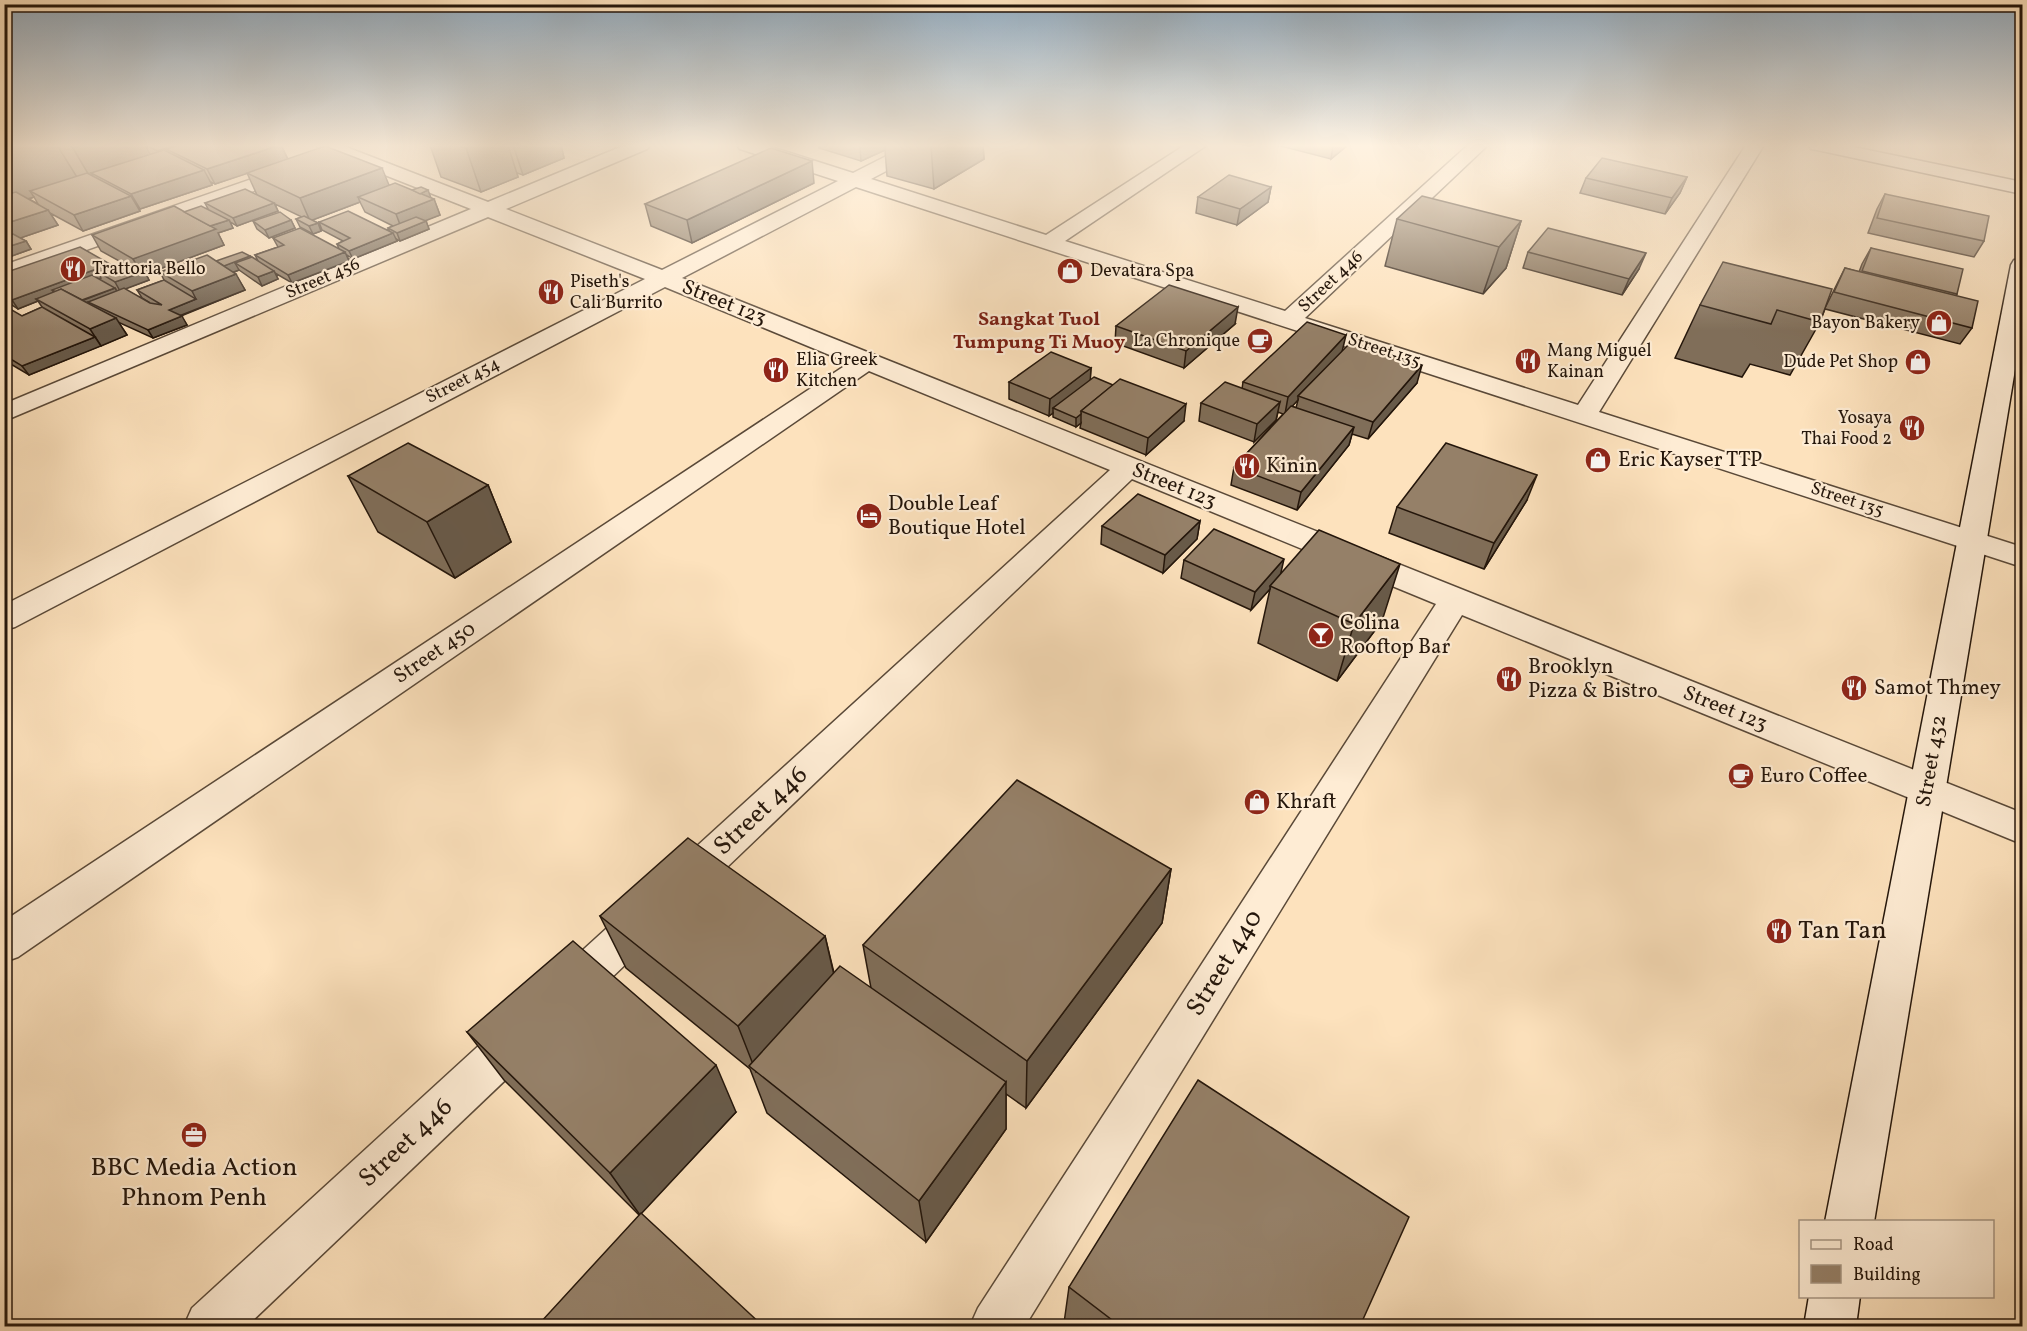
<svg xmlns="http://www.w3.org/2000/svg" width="2027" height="1331" font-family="Vollkorn,serif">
	<rect width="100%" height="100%" fill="#fde2bd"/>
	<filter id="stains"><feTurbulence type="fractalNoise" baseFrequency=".00333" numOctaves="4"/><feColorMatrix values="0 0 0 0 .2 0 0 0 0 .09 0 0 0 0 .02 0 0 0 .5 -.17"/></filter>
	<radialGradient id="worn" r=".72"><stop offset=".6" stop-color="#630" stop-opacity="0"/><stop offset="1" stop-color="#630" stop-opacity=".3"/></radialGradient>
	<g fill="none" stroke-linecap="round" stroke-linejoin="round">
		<defs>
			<g id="street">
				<path d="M316,145H341L488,202L625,145H650L647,149L506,209L662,270L838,181L740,149L737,145H765L853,173L908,145H931L928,149L871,179L1046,235L1185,145H1207L1065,241L1285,311L1468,145H1488L1305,318L1578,405L1746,145H1764L1599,412L2022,547V567L856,187L682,278L2022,813V844L1462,615L1025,1326H970L978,1308L1436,604L1132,479L581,1007L566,1013L551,1007L545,993L551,979L1110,470L869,371L18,957L4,962V921L849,363L665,287L15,627L4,630V605L645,279L488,217L4,421V404L471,209L319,149Z"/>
				<path d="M1808,145H1844L2022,182V194L1817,150L1811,149Z"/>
				<path d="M295,164L302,166L304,170L302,174L4,279V265Z"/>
				<path d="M524,1012L539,1018L546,1033L539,1048L247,1326H184L192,1308L509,1018Z"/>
			</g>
			<g id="secondary">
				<path d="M2022,259V327L1874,1222H1825L2011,265L2014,260Z"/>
				<path d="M1809,1296H1860L1856,1326H1804Z"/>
			</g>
		</defs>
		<use href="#street" stroke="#5a4938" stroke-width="3"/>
		<use href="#secondary" stroke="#24160b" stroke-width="3"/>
		<use href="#street" fill="#feecd4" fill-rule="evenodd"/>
		<use href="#secondary" fill="#feecd4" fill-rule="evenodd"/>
	</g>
	<g fill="#806e59" stroke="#24160b" stroke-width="1.5" fill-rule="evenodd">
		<path d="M4,145H281L288,159L389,185L434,199L440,215L425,220L426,221L429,229L400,241L396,239L397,241L353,259L347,255L349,261L292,283L275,273L278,279L262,286L239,270L234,272L245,290L181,316L187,325L153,338L118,322L127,335L29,375L4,360V312L22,316L42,307L38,301L18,309L4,300V273L110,264L112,267L123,263L101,251L92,235L184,212L208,209L205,203L257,195L247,173L215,184L211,182L212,185L140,209L138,208L140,211L83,231L50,213L58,225L20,238L26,241L31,249L9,257L4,255ZM34,197L38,204L29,199ZM360,202L365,212L393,226L388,228L389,230L319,222L322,230L343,241L337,244L339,249L273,238L278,247L255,255L258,261L250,256L160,272L164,280L137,290L142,298L150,303L124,289L149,280L146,274L224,245L218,233L233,228L230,222L237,226L278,211L275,204L302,217L296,219L300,227L313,234L321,231L318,223L312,220Z"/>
		<path d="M430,145H561L564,158L523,175L517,173L518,177L481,192L441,177Z"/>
		<path d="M819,145H983L984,159L934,189L887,176L885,150L861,161L819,148Z"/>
		<path d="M1277,145H1348L1331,159Z"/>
		<path d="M1687,177L1680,193L1665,214L1580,193L1586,178Z"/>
		<path d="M814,183L692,243L651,226L645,204Z"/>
		<path d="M1271,187L1268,202L1237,225L1196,213L1198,197Z"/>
		<path d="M1885,194L1984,241L1974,257L1868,233L1877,209Z"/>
		<path d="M1397,219L1521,221L1506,268L1483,294L1385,266Z"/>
		<path d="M291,220L295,228L269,238L257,229L253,221Z"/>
		<path d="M1871,248L1957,294L1956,296L1972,328L1960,344L1825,309L1820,322L1790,375L1750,364L1742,377L1675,358L1700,305L1826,306L1845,268L1859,272L1862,264Z"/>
		<path d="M1528,252L1639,269L1622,295L1523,268Z"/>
		<path d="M1235,324L1184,368L1115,343L1116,326Z"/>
		<path d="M1342,352L1417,383L1368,439L1352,434L1349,445L1297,510L1231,485L1234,467L1283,414L1278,412L1276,420L1254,442L1199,421L1201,403L1242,389L1243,382ZM1298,400L1296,408L1292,406Z"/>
		<path d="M1091,368L1090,380L1184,421L1146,455L1080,428L1081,423L1076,427L1053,417V413L1049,416L1009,399V382Z"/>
		<path d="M348,476L488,485L511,542L455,578L378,532Z"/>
		<path d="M1527,500L1484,569L1389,533L1397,507Z"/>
		<path d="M1200,521L1197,539L1163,573L1101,544L1102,526Z"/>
		<path d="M1184,560L1281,574L1382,621L1337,681L1258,643L1270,589L1251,610L1181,578Z"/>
		<path d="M1171,869L1162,923L1026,1108L1006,1094V1129L926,1242L767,1113L750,1069L626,968L600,916L825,936L834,973L871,988L863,945Z"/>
		<path d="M467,1032L736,1112L639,1215L504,1080Z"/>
		<path d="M1069,1287L1360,1326H1069L1064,1323Z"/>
	</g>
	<g fill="#685a49" stroke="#24160b" stroke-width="1.5">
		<path d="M18,145H57L80,182L30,191L34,197L4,206V149Z"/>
		<path d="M71,145H145L157,167L91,173L99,186L96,187Z"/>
		<path d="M175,145H229L166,149L174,163L165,166L157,151Z"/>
		<path d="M281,145L288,160L215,184L207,169Z"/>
		<path d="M474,145H508L518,177L481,192L466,148Z"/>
		<path d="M513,145H561L564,158L523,175Z"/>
		<path d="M863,145H885V150L861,161L860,146Z"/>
		<path d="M931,145H983L984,159L934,189Z"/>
		<path d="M1333,145H1348L1331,159Z"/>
		<path d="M812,161L814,183L692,243L687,220Z"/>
		<path d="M382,168L391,190L358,197L360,202L310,221L300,198Z"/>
		<path d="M204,170L212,185L140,209L131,194Z"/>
		<path d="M1687,177L1680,193L1665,214L1672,198Z"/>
		<path d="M1271,187L1268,202L1237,225L1240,209Z"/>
		<path d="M428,190L431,198L412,197Z"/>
		<path d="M131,196L140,211L83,231L74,215Z"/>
		<path d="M434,199L440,215L402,230L396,214Z"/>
		<path d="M274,203L278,211L237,226L233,218Z"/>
		<path d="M48,210L58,225L6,243L4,241V224Z"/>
		<path d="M229,220L233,228L218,233L224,245L146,274L149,280L120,291L115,282L141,272L133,259L204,228Z"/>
		<path d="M291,220L295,228L269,238L265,230Z"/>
		<path d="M426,221L429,229L400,241L397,233Z"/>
		<path d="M1521,221L1506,268L1483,294L1499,247Z"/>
		<path d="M318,223L321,231L313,234L309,226Z"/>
		<path d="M393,233L397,241L353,259L349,251Z"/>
		<path d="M26,241L31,249L9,257L4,251V248Z"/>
		<path d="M345,252L349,261L292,283L288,275Z"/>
		<path d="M1646,253L1639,269L1622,295L1629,279Z"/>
		<path d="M250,256L254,265L235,263L239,270L223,276L218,268Z"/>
		<path d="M110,264L115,273L98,272L101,278L59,294L52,290L56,295L36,299L38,301L18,309L12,300Z"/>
		<path d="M274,271L278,279L262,286L258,277Z"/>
		<path d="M236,274L245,290L174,318L169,310L196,299L192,291Z"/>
		<path d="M115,288L120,296L88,302L91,307L76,303Z"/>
		<path d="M1238,307L1235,324L1184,368L1186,351Z"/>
		<path d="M182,316L187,325L153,338L148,330Z"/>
		<path d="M116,318L127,335L101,346L90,329Z"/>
		<path d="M1346,335L1342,352L1298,396V400L1285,414L1288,397Z"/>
		<path d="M95,337L101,346L29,375L22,366Z"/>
		<path d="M1422,365L1417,383L1368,439L1373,422Z"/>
		<path d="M1091,368L1090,385L1053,408V413L1049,416L1050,399Z"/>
		<path d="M1280,402L1276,420L1254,442L1257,424Z"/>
		<path d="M1186,404L1184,421L1146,455L1148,438Z"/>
		<path d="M1081,414V423L1076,427V418Z"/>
		<path d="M1354,427L1349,445L1297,510L1301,492Z"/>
		<path d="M1537,475L1527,500L1484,569L1494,543Z"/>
		<path d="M488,485L511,542L455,578L427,522Z"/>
		<path d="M1200,521L1197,539L1163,573L1165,555Z"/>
		<path d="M1284,559L1280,577L1270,586V589L1251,610L1255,592Z"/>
		<path d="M1400,564L1382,621L1337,681L1354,624Z"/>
		<path d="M1171,869L1162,923L1026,1108L1027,1061Z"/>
		<path d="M825,936L837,988L756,1072L738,1026Z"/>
		<path d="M716,1065L736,1112L640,1215L610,1173Z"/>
		<path d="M1006,1082V1129L926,1242L919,1201Z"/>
	</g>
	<g fill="#958068" stroke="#24160b" stroke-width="1.5">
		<path d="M4,145H18L4,149Z"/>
		<path d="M146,145H175L157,151Z"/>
		<path d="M180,145H280L207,169L166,149Z"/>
		<path d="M457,145H474L466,148Z"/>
		<path d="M325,146L382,168L300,198L247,173Z"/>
		<path d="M771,148L812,161L687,220L645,204Z"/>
		<path d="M164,150L204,170L131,194L91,173Z"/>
		<path d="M1602,158L1687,177L1672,198L1586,178Z"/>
		<path d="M87,173L131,196L74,215L30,191Z"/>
		<path d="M1229,175L1271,187L1240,209L1198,197Z"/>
		<path d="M395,183L434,199L396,214L358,197Z"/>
		<path d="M421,187L428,190L420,194L412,190Z"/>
		<path d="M245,189L274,203L233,218L205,203Z"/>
		<path d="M16,192L48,210L4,224V195Z"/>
		<path d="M1885,194L1989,216L1984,241L1877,218Z"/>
		<path d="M1422,196L1521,221L1499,247L1397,219Z"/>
		<path d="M174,206L216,229L133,259L92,235Z"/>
		<path d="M201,206L229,220L210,226L184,212Z"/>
		<path d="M348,211L393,233L349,251L337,244L350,238L319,222Z"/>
		<path d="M280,212L291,220L265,230L253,221Z"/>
		<path d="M304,216L318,223L309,226L296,219Z"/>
		<path d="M416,217L426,221L397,233L388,228Z"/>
		<path d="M300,228L345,252L288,275L255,255L284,245L273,238Z"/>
		<path d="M1548,228L1646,253L1629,279L1528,252Z"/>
		<path d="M13,234L26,241L4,248V237Z"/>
		<path d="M80,247L110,264L12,300L4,296V273Z"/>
		<path d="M1871,248L1963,269L1957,294L1862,271Z"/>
		<path d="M242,252L250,256L224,266L216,261Z"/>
		<path d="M207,255L236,274L192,291L160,272Z"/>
		<path d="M252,257L274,271L258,277L235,263Z"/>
		<path d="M126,262L144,272L115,282L98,272Z"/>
		<path d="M1723,262L1832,289L1820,322L1777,310L1771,324L1700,305Z"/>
		<path d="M1845,268L1978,301L1972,328L1834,292Z"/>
		<path d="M92,275L115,288L82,300L61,289L56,292L52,290Z"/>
		<path d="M164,280L196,299L169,310L182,316L148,330L88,302L124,288L150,303L162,305L137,290Z"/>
		<path d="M1169,285L1238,307L1186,351L1116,326Z"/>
		<path d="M61,289L116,318L90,329L36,299Z"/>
		<path d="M42,307L95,337L22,366L4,355V312L12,310L22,316Z"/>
		<path d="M1307,322L1346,335L1288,397L1243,382Z"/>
		<path d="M1351,342L1422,365L1373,422L1298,396Z"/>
		<path d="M1051,352L1091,368L1050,399L1009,382Z"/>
		<path d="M1094,377L1113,385L1081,411V414L1076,418L1053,408Z"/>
		<path d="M1120,379L1186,404L1148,438L1081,411Z"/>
		<path d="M1225,382L1280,402L1257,424L1201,403Z"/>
		<path d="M1291,406L1354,427L1301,492L1234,467Z"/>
		<path d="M408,443L488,485L427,522L348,476Z"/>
		<path d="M1446,443L1537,475L1494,543L1397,507Z"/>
		<path d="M1138,494L1200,521L1165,555L1102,526Z"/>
		<path d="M1214,529L1284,559L1255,592L1184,560Z"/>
		<path d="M1319,530L1400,564L1354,624L1270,586Z"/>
		<path d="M1017,780L1171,869L1027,1061L863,945Z"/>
		<path d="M688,838L825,936L738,1026L600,916Z"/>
		<path d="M573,941L716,1065L610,1173L467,1032Z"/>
		<path d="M840,966L1006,1082L919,1201L749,1066Z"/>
		<path d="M1198,1080L1409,1217L1360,1326H1120L1069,1287Z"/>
		<path d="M641,1213L763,1326H542L539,1324Z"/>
	</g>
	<linearGradient id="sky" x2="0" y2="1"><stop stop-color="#93abbe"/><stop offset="0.44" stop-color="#fef2e1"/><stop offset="1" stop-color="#fef2e1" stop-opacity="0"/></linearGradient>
	<rect width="2027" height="331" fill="url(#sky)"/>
	<defs>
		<symbol id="restaurant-disc" viewBox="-11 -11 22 22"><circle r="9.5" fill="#8f2418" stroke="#feecd4"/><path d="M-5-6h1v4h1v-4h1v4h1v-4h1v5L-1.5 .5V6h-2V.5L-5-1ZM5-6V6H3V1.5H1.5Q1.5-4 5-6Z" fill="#fff"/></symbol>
		<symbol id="shop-disc" viewBox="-11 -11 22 22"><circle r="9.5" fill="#8f2418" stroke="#feecd4"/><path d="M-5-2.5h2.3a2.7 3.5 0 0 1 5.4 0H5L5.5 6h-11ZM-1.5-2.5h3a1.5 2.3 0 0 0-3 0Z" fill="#fff"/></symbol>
		<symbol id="cafe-disc" viewBox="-11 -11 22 22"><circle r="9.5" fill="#8f2418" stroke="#feecd4"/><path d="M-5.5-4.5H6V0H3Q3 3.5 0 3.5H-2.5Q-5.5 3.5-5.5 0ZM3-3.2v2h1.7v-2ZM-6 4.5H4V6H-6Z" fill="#fff"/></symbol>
		<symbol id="hotel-disc" viewBox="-11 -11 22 22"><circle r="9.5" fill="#8f2418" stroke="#feecd4"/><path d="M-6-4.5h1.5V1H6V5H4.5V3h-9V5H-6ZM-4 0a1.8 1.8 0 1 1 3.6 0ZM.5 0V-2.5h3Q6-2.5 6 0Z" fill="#fff"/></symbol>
		<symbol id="bar-disc" viewBox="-11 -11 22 22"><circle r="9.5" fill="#8f2418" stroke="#feecd4"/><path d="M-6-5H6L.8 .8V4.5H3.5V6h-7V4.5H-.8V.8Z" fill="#fff"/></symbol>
		<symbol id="office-disc" viewBox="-11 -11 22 22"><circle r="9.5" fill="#8f2418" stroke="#feecd4"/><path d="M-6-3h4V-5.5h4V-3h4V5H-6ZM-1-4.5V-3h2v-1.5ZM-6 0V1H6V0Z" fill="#fff"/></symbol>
	</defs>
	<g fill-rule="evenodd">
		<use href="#restaurant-disc" x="58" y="254" width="30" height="30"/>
		<use href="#shop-disc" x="1055" y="256" width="30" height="30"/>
		<use href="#restaurant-disc" x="536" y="277" width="30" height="30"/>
		<use href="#shop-disc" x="1924" y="308" width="30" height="30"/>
		<use href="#cafe-disc" x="1245" y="326" width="30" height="30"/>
		<use href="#restaurant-disc" x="1513" y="346" width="30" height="30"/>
		<use href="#shop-disc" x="1903" y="347" width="30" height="30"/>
		<use href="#restaurant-disc" x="761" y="355" width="30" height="30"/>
		<use href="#restaurant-disc" x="1897" y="413" width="30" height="30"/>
		<use href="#shop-disc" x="1583" y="445" width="30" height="30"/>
		<use href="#restaurant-disc" x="1232" y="451" width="30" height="30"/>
		<use href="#hotel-disc" x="854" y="501" width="30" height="30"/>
		<use href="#bar-disc" x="1306" y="620" width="30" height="30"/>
		<use href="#restaurant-disc" x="1494" y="664" width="30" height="30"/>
		<use href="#restaurant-disc" x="1839" y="673" width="30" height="30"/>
		<use href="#cafe-disc" x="1726" y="761" width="30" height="30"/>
		<use href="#shop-disc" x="1242" y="787" width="30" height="30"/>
		<use href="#restaurant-disc" x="1764" y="916" width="30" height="30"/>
		<use href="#office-disc" x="179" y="1120" width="30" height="30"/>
	</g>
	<g text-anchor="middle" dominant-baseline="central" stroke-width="4.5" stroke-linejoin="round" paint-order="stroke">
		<g font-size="18" fill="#24160b" stroke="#feecd4" text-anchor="start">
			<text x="92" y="269">Trattoria Bello</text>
			<text x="1090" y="271">Devatara Spa</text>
			<text x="570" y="282">Piseth's<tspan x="570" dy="21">Cali Burrito</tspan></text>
			<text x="1920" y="323" text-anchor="end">Bayon Bakery</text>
			<text x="1240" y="341" text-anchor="end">La Chronique</text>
			<text x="1547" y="351">Mang Miguel<tspan x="1547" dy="21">Kainan</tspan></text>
			<text x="796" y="360">Elia Greek<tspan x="796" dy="21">Kitchen</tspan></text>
			<text x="1898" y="362" text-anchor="end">Dude Pet Shop</text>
			<text x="1892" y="418" text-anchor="end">Yosaya<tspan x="1892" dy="21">Thai Food 2</tspan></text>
		</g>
		<g font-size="18" fill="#24160b" stroke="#feecd4">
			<text transform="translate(323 279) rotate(-23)">Street 456</text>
			<text transform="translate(1331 282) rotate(-43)">Street 446</text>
			<text transform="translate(1384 351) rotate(18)">Street 135</text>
			<text transform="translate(463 381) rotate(-27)">Street 454</text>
			<text transform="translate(1847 500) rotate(18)">Street 135</text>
		</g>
		<g font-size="20" font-weight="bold" fill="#7a1f14" stroke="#feecd4">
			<text x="1039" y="320">Sangkat Tuol<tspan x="1039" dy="23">Tumpung Ti Muoy</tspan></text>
		</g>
		<g font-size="21" fill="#24160b" stroke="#feecd4">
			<text transform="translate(724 303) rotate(22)">Street 123</text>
			<text transform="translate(1174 486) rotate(22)">Street 123</text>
			<text transform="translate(435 653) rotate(-34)">Street 450</text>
			<text transform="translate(1725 709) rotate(22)">Street 123</text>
			<text transform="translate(1932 761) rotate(-80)">Street 432</text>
		</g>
		<g font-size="21" fill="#24160b" stroke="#feecd4" text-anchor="start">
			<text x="1618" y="460">Eric Kayser TTP</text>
			<text x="1266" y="466">Kinin</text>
			<text x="888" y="504">Double Leaf<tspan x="888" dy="24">Boutique Hotel</tspan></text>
			<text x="1340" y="623">Colina<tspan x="1340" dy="24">Rooftop Bar</tspan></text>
			<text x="1528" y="667">Brooklyn<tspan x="1528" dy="24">Pizza &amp; Bistro</tspan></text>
			<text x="1874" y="688">Samot Thmey</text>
			<text x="1760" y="776">Euro Coffee</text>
			<text x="1276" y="802">Khraft</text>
		</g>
		<g font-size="26" fill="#24160b" stroke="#feecd4">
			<text transform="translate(761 811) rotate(-43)">Street 446</text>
			<text transform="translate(1225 963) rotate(-58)">Street 440</text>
			<text transform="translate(406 1143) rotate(-43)">Street 446</text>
		</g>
		<g font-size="26" fill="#24160b" stroke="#feecd4" text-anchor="start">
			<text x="1798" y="931">Tan Tan</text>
			<text x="194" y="1168" text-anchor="middle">BBC Media Action<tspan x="194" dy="30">Phnom Penh</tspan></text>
		</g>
	</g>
	<rect width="2027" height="1331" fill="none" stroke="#fde2bd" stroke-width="24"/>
	<rect x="6" y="6" width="2015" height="1319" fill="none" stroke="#24160b" stroke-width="3"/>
	<rect x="12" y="12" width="2003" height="1307" fill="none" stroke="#24160b" stroke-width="1.5"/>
	<rect x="1799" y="1220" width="195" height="78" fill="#feecd4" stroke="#a79684" stroke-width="1.5"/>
	<rect x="1811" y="1240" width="30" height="9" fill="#feecd4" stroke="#a79684" stroke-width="1.5"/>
	<text x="1853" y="1250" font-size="18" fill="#24160b">Road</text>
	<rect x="1811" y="1265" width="30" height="18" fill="#958068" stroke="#a79684" stroke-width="1.5"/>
	<text x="1853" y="1280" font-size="18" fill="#24160b">Building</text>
	<rect width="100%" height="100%" filter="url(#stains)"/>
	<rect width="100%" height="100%" fill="url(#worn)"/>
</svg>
